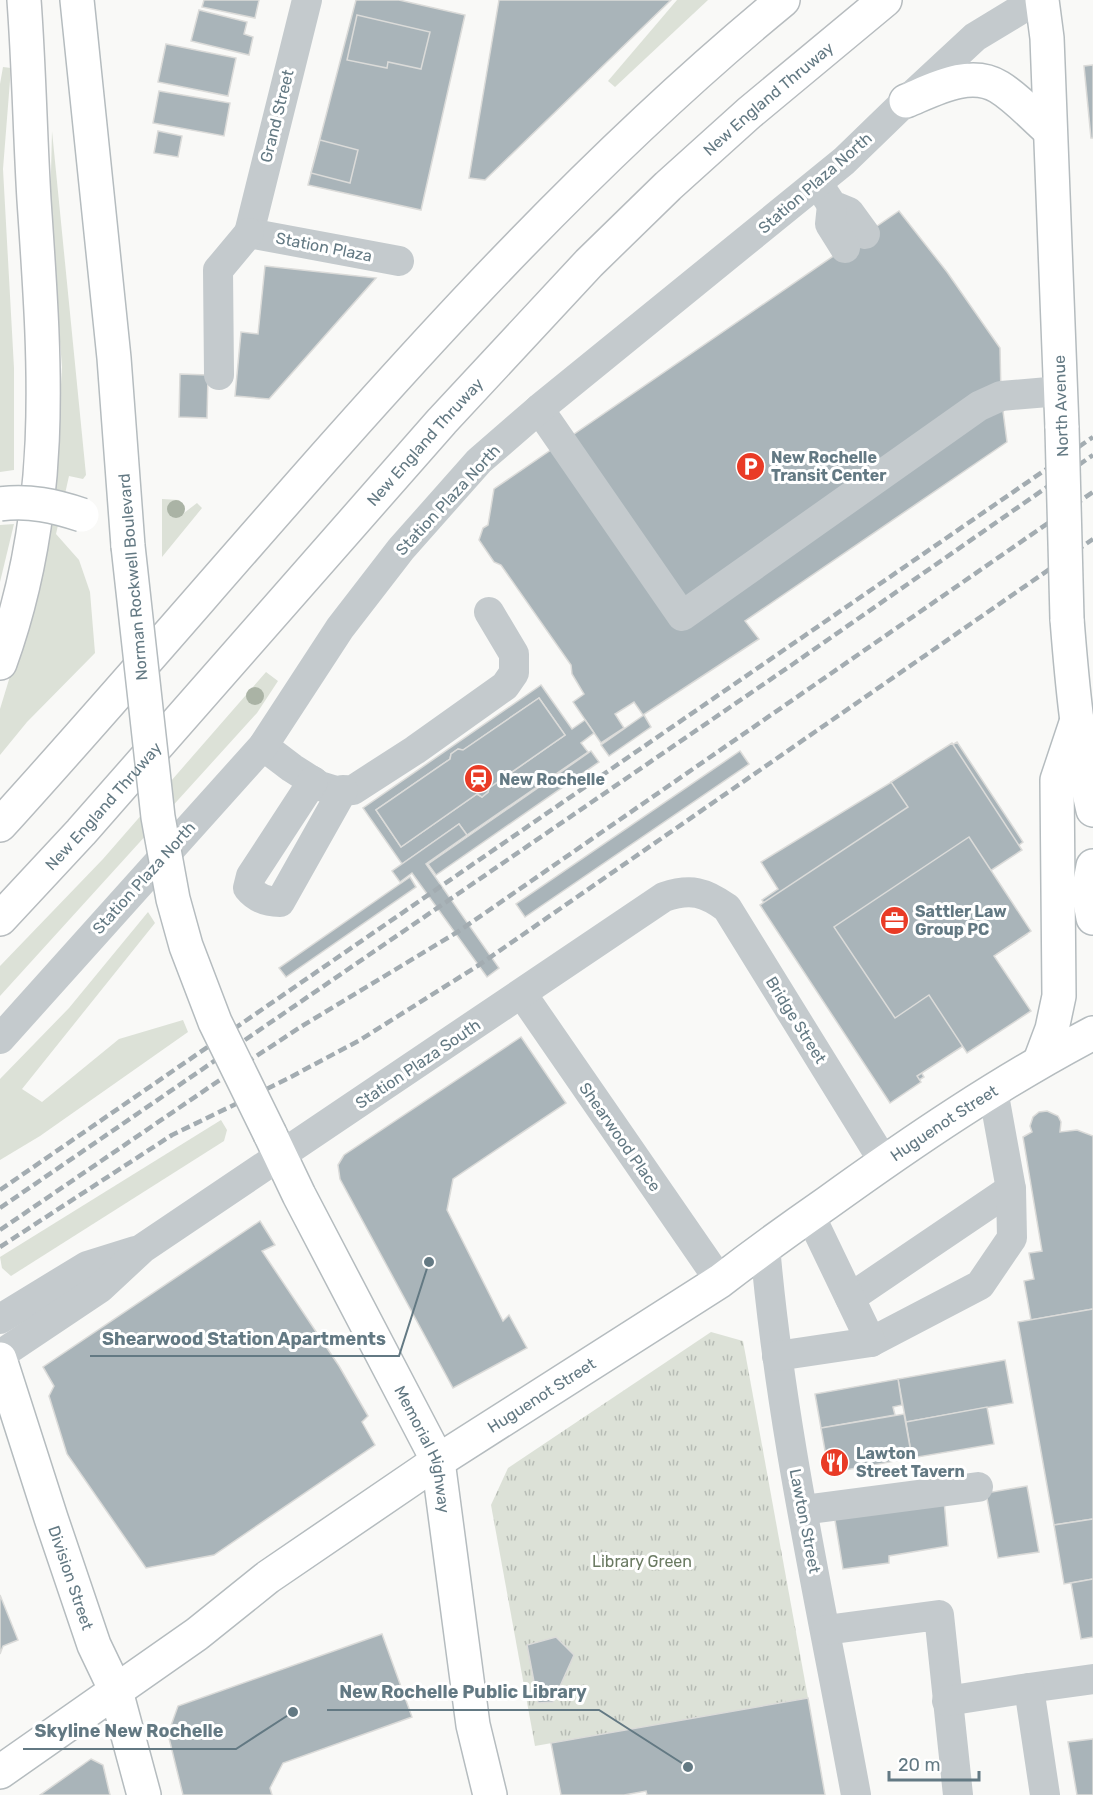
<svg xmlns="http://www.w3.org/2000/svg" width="1093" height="1795" font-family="Rubik,sans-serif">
	<defs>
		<pattern id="park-tufts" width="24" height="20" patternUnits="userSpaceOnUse" patternTransform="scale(1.5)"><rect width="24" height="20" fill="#dce1d7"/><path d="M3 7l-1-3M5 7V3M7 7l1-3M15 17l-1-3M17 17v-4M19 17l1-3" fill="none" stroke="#b6bbb4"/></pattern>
	</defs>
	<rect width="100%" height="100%" fill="#f9f9f7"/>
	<g fill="#dce1d7">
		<path d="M677,0H708L615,87L608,81Z"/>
		<path d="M3,67L11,68L3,169L14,368V470L0,472V84Z"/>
		<path d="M52,131L86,475L83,479L69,476L56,534L79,560L90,592L95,653L27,722L0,755V709L36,591L57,456L62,367L50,213Z"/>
		<path d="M162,499L179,500L184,513L197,503L202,508L162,557Z"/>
		<path d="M14,524L0,582V525Z"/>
		<path d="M266,672L278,681L257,713L0,996V966L103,859Z"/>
		<path d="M148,912L155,923L22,1089L42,1102L119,1039L183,1020L188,1032L40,1136L0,1160V1079L69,1008Z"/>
		<path d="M221,1120L227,1130L224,1141L11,1276L2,1268L0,1257Z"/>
	</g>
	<path fill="url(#park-tufts)" d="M711,1332L743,1341L808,1698L535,1746L491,1505L508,1468Z"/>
	<g fill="#a9b4b9" stroke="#dbdbd9" stroke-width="1.5" fill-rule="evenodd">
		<path d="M204,0H259L255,18L202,7Z"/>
		<path d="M356,0H399L465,15L421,210L308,185Z"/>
		<path d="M499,0H671L485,180L469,178Z"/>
		<path d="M199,10L247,22L244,34L253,37L249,55L191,41Z"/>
		<path d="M357,15L430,32L421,69L388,62L387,68L347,60Z"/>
		<path d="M166,44L236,58L228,96L158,82Z"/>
		<path d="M1093,65V138H1091L1084,66Z"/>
		<path d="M159,91L230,103L224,136L153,123Z"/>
		<path d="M158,131L182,136L178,157L154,153Z"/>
		<path d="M320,140L358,150L350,183L311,173Z"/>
		<path d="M899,211L947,272L1000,348L1001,396L1007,442L745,621L759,639L643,715L634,702L615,714L624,728L601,743L573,702L584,694L572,674L571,665L501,565L494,562L479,540L483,528L488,525L494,489Z"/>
		<path d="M265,266L376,278L269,399L235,396L241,332L258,334Z"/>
		<path d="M180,374L208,375L207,418L179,417Z"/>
		<path d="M541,685L572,729L585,720L594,733L581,743L588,752L467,835L459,824L402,864L363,808ZM539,698L565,735L489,788L488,792L482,797L477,794L401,847L376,810L450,759L451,754L458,749L463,750Z"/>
		<path d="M539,698L565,735L489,788L488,792L482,797L477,794L401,847L376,810L450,759L451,754L458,749L463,750Z"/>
		<path d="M644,715L651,727L609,756L601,745Z"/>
		<path d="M957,742L1023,842L989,868L969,837L834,927L895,1018L929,995L963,1046L921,1072L924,1077L892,1097L762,900L778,889L761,862Z"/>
		<path d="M952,743L1022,850L987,873L1027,934L991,958L1023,1007L917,1076L921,1082L890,1103L760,905L908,807L891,782Z"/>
		<path d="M591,751L599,762L436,875L428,864Z"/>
		<path d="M740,751L749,764L525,917L516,904Z"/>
		<path d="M459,824L467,835L426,864L499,968L487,977L412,873L400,882L392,871Z"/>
		<path d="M969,837L1031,931L994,956L1031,1011L967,1053L929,995L895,1018L834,927Z"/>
		<path d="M410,877L416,887L286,977L279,968Z"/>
		<path d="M521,1037L566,1103L453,1179L447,1210L503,1321L509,1315L527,1348L453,1388L340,1179L338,1165L344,1155Z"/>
		<path d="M1047,1111L1058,1116L1061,1122L1060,1132L1077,1130L1093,1136V1309L1031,1320L1024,1281L1034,1279L1029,1253L1042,1251L1023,1137L1032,1132L1030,1126L1033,1117L1039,1112Z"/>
		<path d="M260,1221L275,1245L262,1251L339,1366L368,1416L362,1422L375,1445L214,1555L146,1568L67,1454L49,1396L54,1386L43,1367Z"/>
		<path d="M1093,1309V1519L1054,1525L1018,1322Z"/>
		<path d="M1005,1360L1013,1403L906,1422L898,1379Z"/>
		<path d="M898,1379L902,1405L893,1407L895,1415L821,1428L815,1394Z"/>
		<path d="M987,1407L994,1444L912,1458L906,1422Z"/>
		<path d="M904,1414L912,1458L829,1473L821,1428Z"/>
		<path d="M1027,1486L1039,1552L998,1558L986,1493Z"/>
		<path d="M944,1500L948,1546L889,1556V1563L843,1569L833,1508Z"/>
		<path d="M1093,1519V1579L1064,1584L1054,1525Z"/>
		<path d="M1093,1579V1637L1081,1639L1071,1583Z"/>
		<path d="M0,1595L18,1640L3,1646L0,1654Z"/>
		<path d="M382,1634L412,1717L283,1763L270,1788L272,1795H183L168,1734L178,1706Z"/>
		<path d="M556,1637L574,1655L553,1702L538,1703L527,1645Z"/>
		<path d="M808,1698L825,1795H647L646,1791L624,1795H561L551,1743Z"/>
		<path d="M1093,1739V1795H1077L1068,1742Z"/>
		<path d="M91,1759L103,1765L110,1795H40Z"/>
	</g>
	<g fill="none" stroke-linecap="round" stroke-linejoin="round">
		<defs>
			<g id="major">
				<path d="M77,0L114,358L128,546"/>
				<path d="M1042,0L1047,38L1062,428"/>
				<path d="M906,101C933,90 970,69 999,87C1017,98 1033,116 1049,130"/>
				<path d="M1067,619C1072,683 1078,748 1093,810"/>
				<path d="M1093,866L1088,892L1093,918"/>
				<path d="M1040,1061L1052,1029L1059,996L1057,780L1077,720"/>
				<path id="s1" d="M270,1134L299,1195L438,1461L473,1725L490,1795"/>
				<path id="s2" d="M0,1359L51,1518L94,1645L116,1691L144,1795"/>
				<path id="s3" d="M0,1772L197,1634L268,1577L438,1461L720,1281C755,1254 791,1228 827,1203C913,1141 1000,1082 1093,1033"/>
			</g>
			<g id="highway">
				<path d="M0,663C57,506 45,362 34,200C30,133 29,67 24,0"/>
				<path d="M0,825C255,545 489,242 783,0"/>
				<path id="s4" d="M0,919L81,832L442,421L589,263L668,186L749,113L885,0"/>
			</g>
		</defs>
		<use href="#major" stroke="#b5bcbf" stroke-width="36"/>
		<use href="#highway" stroke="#b7bcbf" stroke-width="36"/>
		<g stroke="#c4cacd" stroke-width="30">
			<path d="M818,184L832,205L849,212L865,234"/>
			<path d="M832,205L830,224L845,248"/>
			<path d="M249,233L307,0"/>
			<path d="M249,233L399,261"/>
			<path d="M219,375L218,270L249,233"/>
			<path d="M539,409L682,616L979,406L1001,396L1060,391"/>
			<path d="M263,746L292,768L320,786L336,791L353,790L415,750L505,686L514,673V654L489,612"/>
			<path d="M313,781L251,876L248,888C256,898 267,902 280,902L343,790"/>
			<path d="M522,994L720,1281"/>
			<path d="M0,1039L263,746L340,628L401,549L479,461L539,409L844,161L906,101L975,37L1036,0"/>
			<path d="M765,1246C781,1431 823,1613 856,1795"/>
			<path d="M850,1298L1011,1189"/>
			<path d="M0,1319L87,1266L135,1251"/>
			<path d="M871,1342L980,1285L1012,1238L1011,1189L993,1090"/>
			<path d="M0,1355L100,1288L143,1248L664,897C691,888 705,892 727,908L884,1162"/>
			<path d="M777,1356L871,1342L810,1215"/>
			<path d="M803,1510L978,1487"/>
			<path d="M826,1630L939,1615L958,1795"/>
			<path d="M1029,1688L1093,1679"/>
			<path d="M947,1701L1029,1688L1045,1795"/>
		</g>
		<use href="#major" stroke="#fff" stroke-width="33"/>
		<use href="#highway" stroke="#fff" stroke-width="33"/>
		<g stroke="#a3acb1" stroke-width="4.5" stroke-dasharray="9 4.5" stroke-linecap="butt">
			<path d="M0,1190L1093,437"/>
			<path d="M0,1208L793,664L1093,455"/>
			<path d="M0,1230L211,1086L302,1026L459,931L1093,492"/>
			<path d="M0,1247L172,1135L287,1079L360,1040L479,965L1093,539"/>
		</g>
		<defs>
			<g id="major-bridge">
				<path d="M1062,428L1067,619"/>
				<path d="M0,504C29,500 55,506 82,515"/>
				<path d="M128,546L158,817L173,899L186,946L215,1022L270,1134"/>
			</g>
		</defs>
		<use href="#major-bridge" stroke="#b5bcbf" stroke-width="36" stroke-linecap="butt"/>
		<use href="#major-bridge" stroke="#fff" stroke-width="33"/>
	</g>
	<g fill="#aab3a5">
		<circle cx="176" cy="509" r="9"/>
		<circle cx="255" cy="696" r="9"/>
	</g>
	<defs>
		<symbol id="parking-disc" viewBox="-11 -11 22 22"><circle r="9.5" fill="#e93b26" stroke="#fff"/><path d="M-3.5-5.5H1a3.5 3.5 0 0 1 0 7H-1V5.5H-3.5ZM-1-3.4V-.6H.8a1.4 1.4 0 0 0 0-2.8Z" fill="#fff"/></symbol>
		<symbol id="station-disc" viewBox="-11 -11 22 22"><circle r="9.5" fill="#e93b26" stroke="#fff"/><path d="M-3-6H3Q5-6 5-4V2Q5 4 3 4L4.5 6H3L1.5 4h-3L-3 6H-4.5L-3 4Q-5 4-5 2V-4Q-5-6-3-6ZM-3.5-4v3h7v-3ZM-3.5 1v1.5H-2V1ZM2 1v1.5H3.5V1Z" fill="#fff"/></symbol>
		<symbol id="office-disc" viewBox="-11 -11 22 22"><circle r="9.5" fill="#e93b26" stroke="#fff"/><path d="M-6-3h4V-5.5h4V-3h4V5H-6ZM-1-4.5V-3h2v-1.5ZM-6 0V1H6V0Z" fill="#fff"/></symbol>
		<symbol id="restaurant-disc" viewBox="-11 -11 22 22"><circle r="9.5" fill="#e93b26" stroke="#fff"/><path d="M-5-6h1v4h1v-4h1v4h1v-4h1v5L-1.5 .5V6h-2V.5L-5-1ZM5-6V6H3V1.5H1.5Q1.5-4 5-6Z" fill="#fff"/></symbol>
	</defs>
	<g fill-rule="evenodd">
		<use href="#parking-disc" x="734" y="450" width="33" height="33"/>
		<use href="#station-disc" x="462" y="762" width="33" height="33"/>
		<use href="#office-disc" x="878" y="904" width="33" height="33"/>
		<use href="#restaurant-disc" x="818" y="1446" width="33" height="33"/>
	</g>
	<g text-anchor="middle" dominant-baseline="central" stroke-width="6" stroke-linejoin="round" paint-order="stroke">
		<g font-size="16" fill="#637983" stroke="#fff">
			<text stroke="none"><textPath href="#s4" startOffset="1125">New England Thruway</textPath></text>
			<text transform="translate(277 116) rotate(-76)">Grand Street</text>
			<text transform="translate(815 183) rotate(-41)">Station Plaza North</text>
			<text transform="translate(324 247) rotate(11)">Station Plaza</text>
			<text transform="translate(1061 406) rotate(-92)">North Avenue</text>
			<text stroke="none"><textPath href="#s4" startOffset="639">New England Thruway</textPath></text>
			<text transform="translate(448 500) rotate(-47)">Station Plaza North</text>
			<text transform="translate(133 577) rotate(-95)">Norman Rockwell Boulevard</text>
			<text stroke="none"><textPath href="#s4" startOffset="153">New England Thruway</textPath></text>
			<text transform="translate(144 878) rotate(-48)">Station Plaza North</text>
			<text transform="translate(796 1020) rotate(58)">Bridge Street</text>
			<text transform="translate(418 1064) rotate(-34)">Station Plaza South</text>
			<text stroke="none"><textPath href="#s3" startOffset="1146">Huguenot Street</textPath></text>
			<text transform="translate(620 1137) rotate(55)">Shearwood Place</text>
			<text stroke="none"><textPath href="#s3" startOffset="660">Huguenot Street</textPath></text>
			<text stroke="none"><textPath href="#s1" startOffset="352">Memorial Highway</textPath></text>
			<text transform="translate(805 1521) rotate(79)">Lawton Street</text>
			<text stroke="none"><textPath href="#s2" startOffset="230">Division Street</textPath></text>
		</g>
		<g font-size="16" font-weight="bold" fill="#637983" stroke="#fff" text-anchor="start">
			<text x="771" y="457">New Rochelle<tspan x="771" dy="18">Transit Center</tspan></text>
			<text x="499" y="779">New Rochelle</text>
			<text x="915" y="911">Sattler Law<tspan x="915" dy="18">Group PC</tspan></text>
			<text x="856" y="1453">Lawton<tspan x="856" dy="18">Street Tavern</tspan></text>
		</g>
		<g font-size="16" fill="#6a7a62" stroke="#fff">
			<text x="642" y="1561">Library Green</text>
		</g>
	</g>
	<path fill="none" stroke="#637983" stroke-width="2" d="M429 1262L399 1356H90M688 1767L599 1710H327M293 1712L236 1749H23"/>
	<g fill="#637983" stroke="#fff" stroke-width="2">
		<circle cx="429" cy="1262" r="6"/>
		<circle cx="688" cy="1767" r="6"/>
		<circle cx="293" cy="1712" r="6"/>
	</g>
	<g font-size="18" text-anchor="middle" font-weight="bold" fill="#637983" stroke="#fff" stroke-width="6" stroke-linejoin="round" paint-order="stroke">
		<text x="244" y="1345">Shearwood Station Apartments</text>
		<text x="463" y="1698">New Rochelle Public Library</text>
		<text x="129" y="1737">Skyline New Rochelle</text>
	</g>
	<path d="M889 1771v9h90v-9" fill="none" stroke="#637983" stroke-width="3"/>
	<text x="898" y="1771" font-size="18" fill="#637983" stroke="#ffffff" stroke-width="4.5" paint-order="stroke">20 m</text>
</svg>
